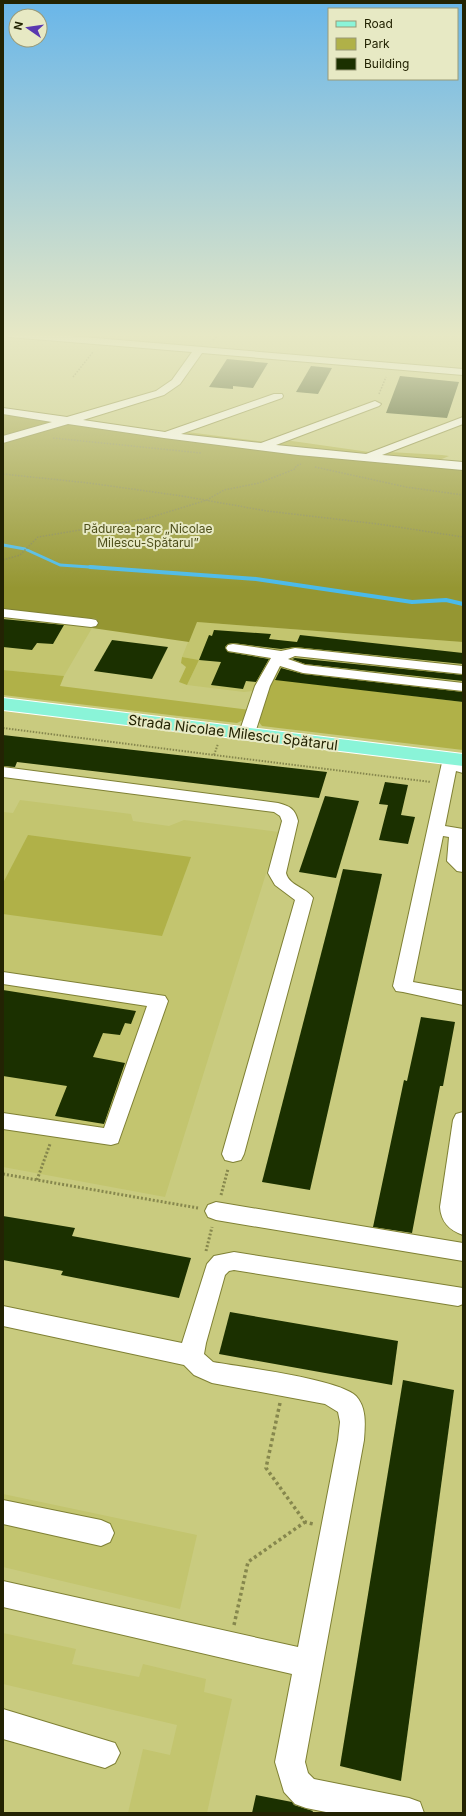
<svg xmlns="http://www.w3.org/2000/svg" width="466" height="1816" font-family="Inter,sans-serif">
	<rect width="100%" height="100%" fill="#c9cb7f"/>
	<g fill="#c3c56f">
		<path d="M3,617L67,625L92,628L64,676L3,670Z"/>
		<path d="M196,622L463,642V702L259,678L253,691L244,692L187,685L199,660L182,657Z"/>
		<path d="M20,800L131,814L133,821L169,826L184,820L279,832L165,1197L3,1167V812L13,813Z"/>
		<path d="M3,1494L197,1535L180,1609L3,1567Z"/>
		<path d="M3,1633L76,1649L72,1664L139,1677L143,1664L206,1679L204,1692L232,1699L207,1813H128L143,1749L170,1755L177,1725L3,1684Z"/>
	</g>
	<g fill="#b0b148">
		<path d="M187,432L265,442L261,444L179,435Z"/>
		<path d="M285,440L369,452L363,455L270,446Z"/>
		<path d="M389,452L442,455L449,456L437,461L385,456L384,454Z"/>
		<path d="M182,657L199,660L187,685L179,682L186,667L181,663Z"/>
		<path d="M3,670L64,676L60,686L250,710L247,718L237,723L3,695Z"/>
		<path d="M273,679L463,702V750L262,726L258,721L259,716Z"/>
		<path d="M28,835L191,857L162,936L3,914V883Z"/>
	</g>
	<path fill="#959632" d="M3,414L463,470V642L197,622L189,642L92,628L97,619L3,609Z"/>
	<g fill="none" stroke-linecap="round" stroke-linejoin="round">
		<path stroke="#4abaea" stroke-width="3" d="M3,545L25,549L60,565L104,568"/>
		<path stroke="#4abaea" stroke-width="4" d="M90,567L256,579L412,602L446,600L463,604"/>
	</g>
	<g fill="#1b3000">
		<path d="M227,359L268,363L253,388L233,386V389L209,387Z"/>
		<path d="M311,366L332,368L318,394L296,392Z"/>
		<path d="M400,376L459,382L447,418L386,413Z"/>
		<path d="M3,619L64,625L53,644L37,643L32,650L3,647Z"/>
		<path d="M214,630L271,634L269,639L297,642L300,635L463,653V664L295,647L281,649L233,643L228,644L225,647L228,652L269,659L256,682L246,681L243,689L211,685L221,662L199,660L209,635L212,636Z"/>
		<path d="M112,640L168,647L152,679L94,671Z"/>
		<path d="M295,658L463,675V681L305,664L292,659Z"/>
		<path d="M281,668L303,674L463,692V702L275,680Z"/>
		<path d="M3,735L327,772L319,798L17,762L15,767L3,766Z"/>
		<path d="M385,782L408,785L401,815L415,817L408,844L379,840L388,805L379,804Z"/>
		<path d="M325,796L359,801L336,878L299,872Z"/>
		<path d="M343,869L382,874L310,1190L262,1182Z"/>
		<path d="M3,990L136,1011L131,1024L125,1023L120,1035L103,1033L93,1057L125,1063L104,1124L55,1116L67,1086L3,1076Z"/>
		<path d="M421,1017L455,1022L443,1086H440L412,1233L373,1227L404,1080L407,1081Z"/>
		<path d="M3,1216L75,1228L72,1236L191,1258L179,1298L61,1275L63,1271L3,1260Z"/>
		<path d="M230,1312L398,1341L392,1385L219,1354Z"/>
		<path d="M403,1380L454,1390L401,1781L340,1766Z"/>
		<path d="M256,1795L292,1802L294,1805L313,1811L312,1813H252Z"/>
	</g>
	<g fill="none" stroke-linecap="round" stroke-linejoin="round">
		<defs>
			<g id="minor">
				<path d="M4,334H47L463,369V375L202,353L180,384L164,395L83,420L165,432L274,394H282L283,396L282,398L181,434L261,443L375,401L381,404L379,406L276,445L366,454L463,417V424L382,455L463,462V470L298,455L164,438L68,424L3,443V436L52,422L3,414V408L67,417L156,391L172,380L192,352L9,337Z"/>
				<path d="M3,609L91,619L96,620L98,623L96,626L91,627L3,617Z"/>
				<path d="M233,644L281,651L295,648L463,666V674L295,656L288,659L305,665L463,683V691L303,673L280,666L270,686L255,733L253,736L247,738L241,736L239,733L255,686L271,658L228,651L226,648L228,645Z"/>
				<path d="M451,753L457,755L463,760V773L456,771L445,826L463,829V872L457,871L447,861L449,837L443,836L413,982L463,991V1005L403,992L396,991L393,986L443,758L445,755Z"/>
				<path d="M3,767L278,803C290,806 295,809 298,821L286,873C289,886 306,887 313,898L244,1154L241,1160L233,1162L225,1160L222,1154L295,900L275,885L268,873L282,821L280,816L274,812L3,777Z"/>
				<path d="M3,972L165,996L168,1001L118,1143L111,1145L3,1129V1113L104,1128L147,1006L3,984Z"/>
				<path d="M463,1112V1235C449,1230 441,1222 440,1207L453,1120L456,1114Z"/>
				<path d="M216,1202L463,1243V1261L216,1220L208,1217L205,1211L208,1205Z"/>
				<path d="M234,1252L463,1288V1304L458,1306L234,1270L229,1271L225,1275L206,1343L204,1354L213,1362C241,1367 339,1379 356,1396C367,1408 365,1425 364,1440L305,1762L308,1773L314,1779L409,1798L420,1802L424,1813H331L306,1808L295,1804L284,1792L275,1762L292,1674L3,1607V1581L298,1647L338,1440L340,1422L338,1412L325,1404L212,1383L194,1375L184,1365L3,1326V1306L182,1343L207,1264L214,1256Z"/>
				<path d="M3,1500L101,1520L110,1524L114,1533L110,1542L101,1546L3,1524Z"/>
				<path d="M3,1709L115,1743L120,1753L115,1763L105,1768L3,1739Z"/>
			</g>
			<path id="major" d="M3,698L463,754V766L3,710Z"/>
		</defs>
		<use href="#minor" stroke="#7f8034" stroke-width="2"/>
		<use href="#major" stroke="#fff" stroke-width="2"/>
		<g stroke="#86874d" stroke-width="1.5" stroke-dasharray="1.5 1.5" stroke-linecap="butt">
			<path d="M213,340L220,334"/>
			<path d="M73,377L93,352"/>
			<path d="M379,394L386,377"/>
			<path d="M53,438L201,453"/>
			<path d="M315,467L406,487L463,495"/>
			<path d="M3,474L89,483L182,496L267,511L378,524L463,537"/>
			<path d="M3,560L20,555L38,537L145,519L207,500L224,490L259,483L295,469L296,466L301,464"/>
		</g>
		<g stroke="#86874d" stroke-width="2" stroke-dasharray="1.5 1.5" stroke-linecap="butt">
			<path d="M3,728L214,755L218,744"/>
			<path d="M214,755L431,782"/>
		</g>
		<g stroke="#86874d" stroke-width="3" stroke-dasharray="2 2" stroke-linecap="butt">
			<path d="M3,1174L198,1208"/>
			<path d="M37,1180L50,1144"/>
			<path d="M221,1195L228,1169"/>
			<path d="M206,1251L212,1227"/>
		</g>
		<g stroke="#86874d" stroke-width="3.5" stroke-dasharray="3 3" stroke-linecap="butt">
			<path d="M280,1403L266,1468L305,1522L313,1524"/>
			<path d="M234,1625L248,1562L305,1522"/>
		</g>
		<use href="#minor" fill="#fff" fill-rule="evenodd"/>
		<use href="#major" fill="#8af4d8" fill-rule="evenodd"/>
	</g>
	<linearGradient id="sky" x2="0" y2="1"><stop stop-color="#69b6e9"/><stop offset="0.57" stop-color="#e7e8c5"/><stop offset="1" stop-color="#e7e8c5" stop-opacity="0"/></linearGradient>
	<rect width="466" height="588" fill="url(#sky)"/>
	<g text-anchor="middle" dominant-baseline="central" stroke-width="4" stroke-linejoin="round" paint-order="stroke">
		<g font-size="12" fill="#4e4f1b" stroke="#e7e9c4">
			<text x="148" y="528">Pădurea-parc „Nicolae<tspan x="148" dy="14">Milescu-Spătarul”</tspan></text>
		</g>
		<g font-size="14" fill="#232303" stroke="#e7e9c4">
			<text transform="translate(233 732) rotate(7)">Strada Nicolae Milescu Spătarul</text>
		</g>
	</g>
	<rect width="466" height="1816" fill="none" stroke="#232303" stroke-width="8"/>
	<rect x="328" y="8" width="130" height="72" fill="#e7e9c4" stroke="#999a77"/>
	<rect x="336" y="21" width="20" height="6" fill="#8af4d8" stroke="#999a77"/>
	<text x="364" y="28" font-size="12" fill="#232303">Road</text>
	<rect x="336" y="38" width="20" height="12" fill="#b0b148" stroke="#999a77"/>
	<text x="364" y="48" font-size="12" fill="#232303">Park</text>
	<rect x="336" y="58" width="20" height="12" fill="#1b3000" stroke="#999a77"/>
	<text x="364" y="68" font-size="12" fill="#232303">Building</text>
	<g transform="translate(28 28) rotate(283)"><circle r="19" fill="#e7e9c4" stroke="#999a77"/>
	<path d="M0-3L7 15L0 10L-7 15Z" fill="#5a38b0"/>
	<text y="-6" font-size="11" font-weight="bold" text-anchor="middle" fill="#232303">N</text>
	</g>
</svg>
